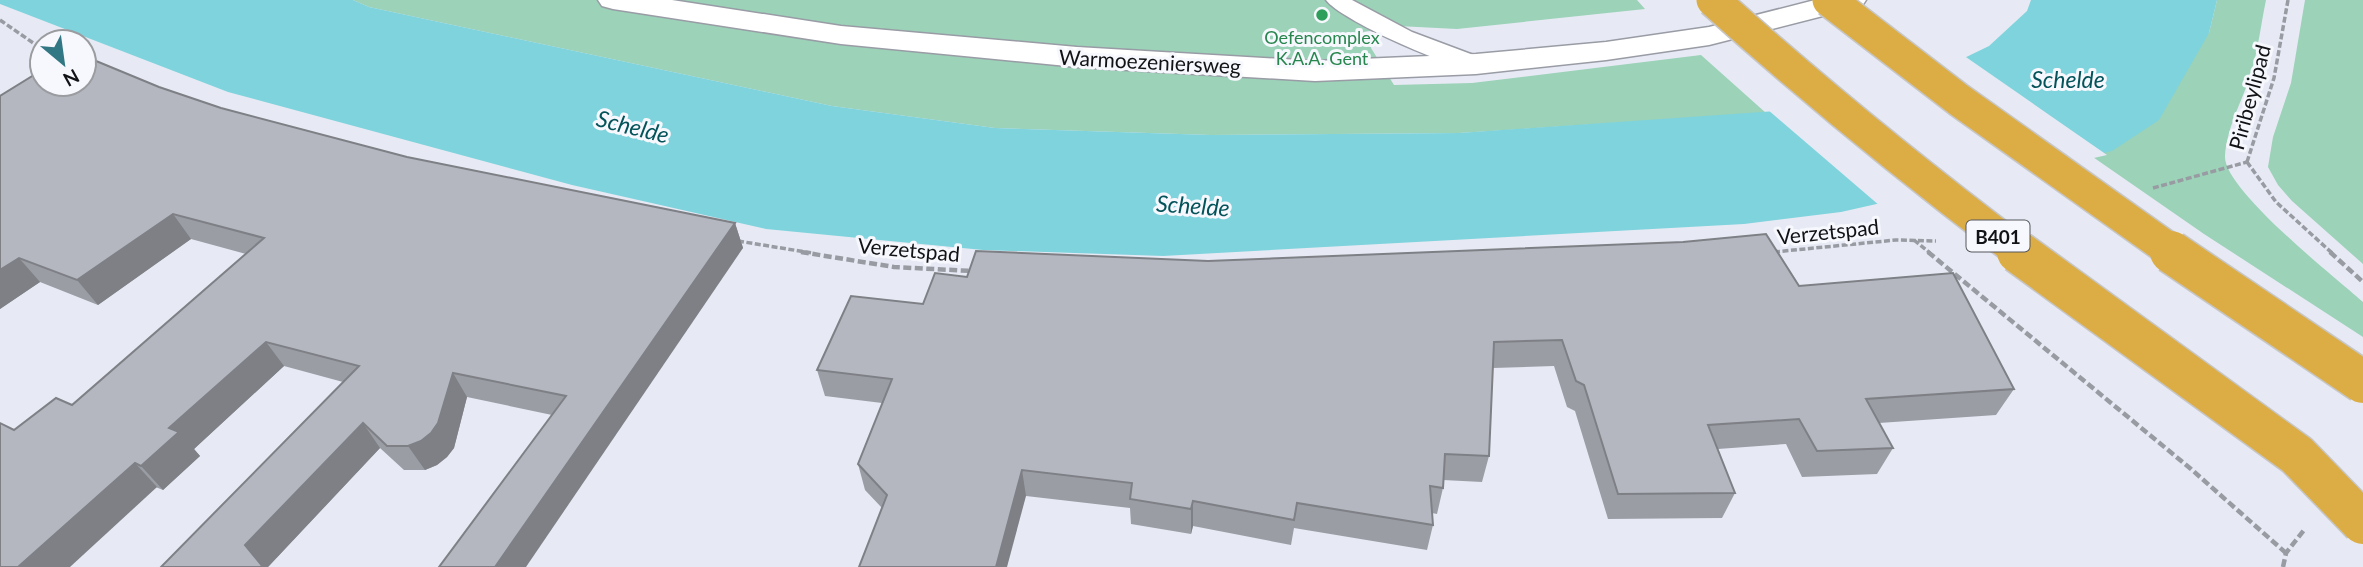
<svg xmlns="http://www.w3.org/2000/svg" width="2363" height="567" font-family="Lato,sans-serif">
	<rect width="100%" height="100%" fill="#e7eaf4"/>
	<g fill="#9bd2b8">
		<path d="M353,0H1637L1645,9L1457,29L1398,26L1363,32L1372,40L1371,48L1394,85L1472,83L1701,55L1766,113L1459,133L1211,135L995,128L832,106L369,7Z"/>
		<path d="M2217,0H2266C2261,24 2258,50 2251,74C2242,101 2227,127 2225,156C2223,189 2336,278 2363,302V337L2204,234L2090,155L2209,33Z"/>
		<path d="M2305,0H2363V264L2292,201L2278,185L2268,167L2273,137L2291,83Z"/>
	</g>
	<path fill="#7fd3dc" d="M0,0H353L369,7L832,106L995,128L1211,135L1459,133L1789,110L1869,91L1958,61L1989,46L2027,11L2031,0H2217L2209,33L2159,120L2112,151L1841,212L1744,224L1163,256L983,250L766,229L572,185L228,92L0,4Z"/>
	<path fill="#e7eaf4" d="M1963,55L2107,155L1880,206L1767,109L1788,107L1868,88Z"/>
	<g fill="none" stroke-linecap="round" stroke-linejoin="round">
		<defs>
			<path id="service" d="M1326,0H1352L1412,32L1484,59L1488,64L1484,69C1461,75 1340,20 1326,0Z"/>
			<path id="minor" d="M598,0H672L841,26L1077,47L1315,61L1476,54L1606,42L1709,27L1815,0H1866L1862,6L1709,45L1606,60L1476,74L1315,81L1077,67L841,44L613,9L602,6Z"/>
		</defs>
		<use href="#service" stroke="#999ca5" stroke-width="3"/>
		<use href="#minor" stroke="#999ca5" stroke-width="3"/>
		<g stroke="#999ba3" stroke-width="3.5" stroke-dasharray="6 2.5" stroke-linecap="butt">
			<path d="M0,20L42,49"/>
			<path d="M2247,162L2276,202L2332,253"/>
			<path d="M2247,162L2274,78L2288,0"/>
			<path d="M2153,188L2247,162"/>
			<path d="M1914,240L1930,253"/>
			<path d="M738,241L812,253"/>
			<path d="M1774,252L1896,240L1936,241"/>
		</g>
		<g stroke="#999ba3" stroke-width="4.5" stroke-dasharray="8 3.5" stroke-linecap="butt">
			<path d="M801,252L894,267L972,271"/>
			<path d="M1774,252H1778"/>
			<path d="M1928,252L2191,469L2286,553"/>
			<path d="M2330,252L2363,282"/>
			<path d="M2283,567L2286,553L2304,530"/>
		</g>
		<use href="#service" fill="#fff" fill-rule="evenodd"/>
		<use href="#minor" fill="#fff" fill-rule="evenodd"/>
		<defs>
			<g id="motorway-bridge-far1">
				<path d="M1713,0C1812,89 1915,173 2021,253"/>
				<path d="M1829,0L1959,100L2174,253"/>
			</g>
			<g id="motorway-bridge">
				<path d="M2018,252L2297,455L2363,523"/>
				<path d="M2171,252L2363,382"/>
			</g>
		</defs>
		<use href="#motorway-bridge-far1" stroke="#c6c6c7" stroke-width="36" stroke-linecap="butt"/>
		<use href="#motorway-bridge" stroke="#c6c6c7" stroke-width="45" stroke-linecap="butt"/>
		<use href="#motorway-bridge-far1" stroke="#ddad45" stroke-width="33"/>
		<use href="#motorway-bridge" stroke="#ddad45" stroke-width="42"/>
	</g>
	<g fill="#9b9da5">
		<path d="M159,87L221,108L407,157L735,223L743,248L552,415L467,397L454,448L447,457L437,465L425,470H404L380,448L268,567L343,382L284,366L194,449L200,456L163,490L14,430L72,405L246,254L191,239L98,305L40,282L0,309V96Z"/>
		<path d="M1208,261L1799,286L2014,389L1996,415L1879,423L1893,448L1877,474L1802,477L1786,444L1718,449L1735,493L1722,518L1608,519L1575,411L1567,407L1554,366L1493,368L1489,456L1482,482L1443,480V488L1437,514L1432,513L1433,525L1427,550L1294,528L1291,545L1193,526L1191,534L1131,524L1130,508L1026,496L882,508L865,490L858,464L882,403L825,396L817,370L967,277Z"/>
	</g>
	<g fill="#7e8086">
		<path d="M173,214L191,239L98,305L77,280Z"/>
		<path d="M735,223L743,248L526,567H495Z"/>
		<path d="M19,258L40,282L0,309V270Z"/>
		<path d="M266,342L284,366L194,449L200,456L163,490L141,466L169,428Z"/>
		<path d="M453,373L467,397L454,448L447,457L437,465L425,470L408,446Z"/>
		<path d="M363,423L380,448L268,567H263L245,545Z"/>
		<path d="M135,463L157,487L70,567H18Z"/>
		<path d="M1022,470L1026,496L1007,567H996Z"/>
		<path d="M1193,501V526L1191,534V509Z"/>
	</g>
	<g fill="#b4b7c0" stroke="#7e8086" stroke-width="2">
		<path d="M84,56L159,87L221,108L407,157L735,223L495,567H439L566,396L453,373L438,423L431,433L421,441L408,446H387L363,423L245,545L263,567H161L359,366L266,342L169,428L179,432L141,466L135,463L18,567H0V423L14,430L56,398L72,405L264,238L173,214L77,280L19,258L0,270V96L42,70V84H84Z"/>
		<path d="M1766,234L1799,286L1953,273L2014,389L1866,399L1893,448L1817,451L1799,419L1708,425L1735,493L1618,494L1584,385L1576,381L1562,340L1494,342L1489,456L1445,454L1443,488L1430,486L1433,525L1297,503L1294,520L1193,501L1191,509L1130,499L1132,483L1022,470L996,567H859L887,495L858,464L892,379L817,370L851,296L923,304L935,273L967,277L976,251L1208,261L1683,242Z"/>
	</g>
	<circle fill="#2e9e5b" stroke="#f6f8fd" stroke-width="2.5" cx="1322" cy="15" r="7"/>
	<g text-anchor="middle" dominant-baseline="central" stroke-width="6" stroke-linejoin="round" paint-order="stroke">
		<g font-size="18" fill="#27864d" stroke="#f6f8fd">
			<text x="1322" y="37">Oefencomplex<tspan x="1322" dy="21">K.A.A. Gent</tspan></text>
		</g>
		<rect fill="#f6f8fd" stroke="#56575b" stroke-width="2" x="1966.5" y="220.5" width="63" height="31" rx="5"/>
		<g font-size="19" font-weight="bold" fill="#111215">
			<text x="1998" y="236">B401</text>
		</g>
		<g font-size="21" fill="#111215" stroke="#f6f8fd">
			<text transform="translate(1150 61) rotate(3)">Warmoezeniersweg</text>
			<text transform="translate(2249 97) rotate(-75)">Piribeylipad</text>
			<text transform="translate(1828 231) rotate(-6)">Verzetspad</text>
			<text transform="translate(909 249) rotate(5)">Verzetspad</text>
		</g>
		<g font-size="23" font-style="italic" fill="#04535a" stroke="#f6f8fd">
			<text x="2068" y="79">Schelde</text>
			<text transform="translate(633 126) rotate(14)">Schelde</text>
			<text transform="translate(1193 205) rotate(4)">Schelde</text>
		</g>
	</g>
	<g transform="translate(63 63) rotate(151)"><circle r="33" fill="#f6f8fd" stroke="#9a9ca0" stroke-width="2"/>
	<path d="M0-5L12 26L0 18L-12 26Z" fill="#317784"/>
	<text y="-10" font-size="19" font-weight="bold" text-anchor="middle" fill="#111215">N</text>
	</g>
</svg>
